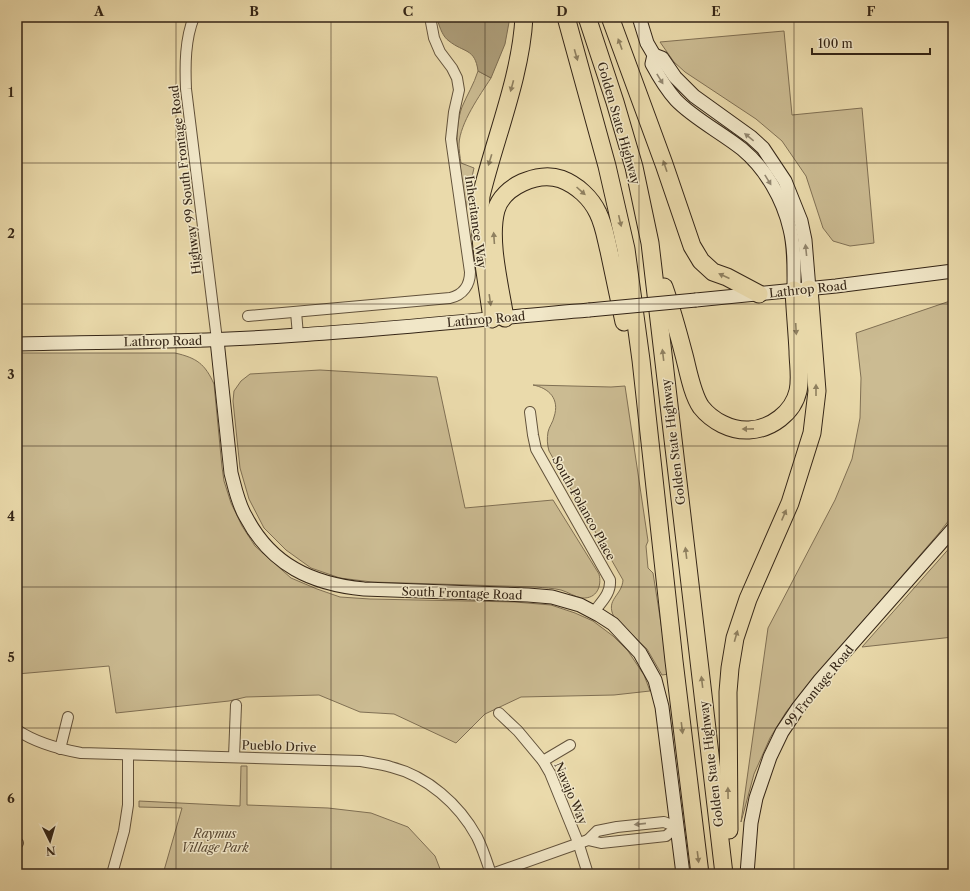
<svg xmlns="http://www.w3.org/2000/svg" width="970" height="891" font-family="'Libre Caslon Text',serif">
	<rect width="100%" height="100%" fill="#eadaab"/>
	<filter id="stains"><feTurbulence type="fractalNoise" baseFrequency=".005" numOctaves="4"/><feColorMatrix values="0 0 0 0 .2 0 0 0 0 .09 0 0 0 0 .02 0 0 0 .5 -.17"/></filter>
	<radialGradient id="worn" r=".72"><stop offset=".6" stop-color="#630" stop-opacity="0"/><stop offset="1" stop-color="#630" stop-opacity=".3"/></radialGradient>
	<g fill="#cbbb92" stroke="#807054">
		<path d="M784,31L792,115L862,108L874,243L850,246L833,241L823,228L806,176L782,141L756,119L685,72L674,62L660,42Z"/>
		<path d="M478,71L491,78C480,95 460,123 459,144C459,150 460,157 461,163L474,168L469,190L466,210L457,142C457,130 458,118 462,107C467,95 474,84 478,71Z"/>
		<path d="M953,300V515L939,533L812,680L786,712L770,738L754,774L741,822L768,628L835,500L852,459L860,418L861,378L856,333Z"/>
		<path d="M17,353H175C197,358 205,364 214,384L222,467L224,481L231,503L242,526L255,546L291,578L317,589L340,597L370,599L515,602L551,605L575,613L593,621L613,636L628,651L644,675L650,691L614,695L521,697L485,714L456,743L394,714L360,712L319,695L246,697L229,701L116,713L109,666L17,674Z"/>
		<path d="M320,370L437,377L465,508L553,500L599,574C602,586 597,599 582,598C575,597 568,592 561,590C553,588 544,588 536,587L372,582L340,578L311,568L286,550L264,528L249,499L240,468L233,401L234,391L241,381L250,374Z"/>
		<path d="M533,385L611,387L625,386L648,541L646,546L648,568L653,573L669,674L662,675L647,649L614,617C605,599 622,596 623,580L549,451C547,444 547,438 548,432C549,427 553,422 554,417C560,399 549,388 533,385Z"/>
		<path d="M953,544V637L862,647Z"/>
		<path d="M241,766H247V805L328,808L371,813L408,827L435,856L442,874H163L182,808L139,807V801L240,806Z"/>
	</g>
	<path fill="#ac9c78" stroke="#7c6c51" d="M464,17H510L505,44L491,78L478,71C475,48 464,53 449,41C443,37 440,28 438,22Z"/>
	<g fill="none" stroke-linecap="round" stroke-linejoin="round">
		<defs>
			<g id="street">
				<path d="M194,17C185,39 185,65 186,89L217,340"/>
				<path d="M296,312L298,335"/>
				<path d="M248,316L450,298C463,295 470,285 470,272L451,139L454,112L459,90L457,78L452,68L440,52L434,38L430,17"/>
				<path d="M530,412L533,435L536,449L610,580C611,594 601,602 594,612"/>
				<path d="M499,713L518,731L543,761L550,773L578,842L588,874"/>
				<path d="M17,730C36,743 59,749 81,753L361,761C371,763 381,764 391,767C427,776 459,804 477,837C483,849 487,862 491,874"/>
				<path d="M60,749L68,717"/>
				<path d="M234,757L236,705"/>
				<path d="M543,761L570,745"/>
				<path d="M588,840L597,831L617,827L664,822L677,827"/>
				<path d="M17,842L18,843"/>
				<path d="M112,874L124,831L128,805V755"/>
				<path d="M492,874L588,840L601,843L666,836L677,827"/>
			</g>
			<g id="secondary">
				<path d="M639,17L647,43L654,55L652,64C659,77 666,89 676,100C693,118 722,133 742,149C766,169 783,199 790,229C795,249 794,270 794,290"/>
				<path d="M654,55L662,58L675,77L694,96L751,137L763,148L785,181L801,221L805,240L809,289"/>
				<path d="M696,300L836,286L953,271"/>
				<path d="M217,340L231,473C235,488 238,504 246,517C271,565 312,584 364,589L528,595L552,597L580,605L599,615L613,624L640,653L655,680L662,707L683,874"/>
				<path d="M17,344C110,342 204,342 298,335C395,329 492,318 589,310"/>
				<path d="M747,874L751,823L756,798L770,757L782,732L798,708L820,680L953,529"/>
			</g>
			<g id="highway">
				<path d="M566,17L607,166L626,249L641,360L674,661L700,874"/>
				<path d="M587,17L615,102L634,167L650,243L724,874"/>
				<path d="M610,17L664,164L692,246L701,261L713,272L727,277L759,294"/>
				<path d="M664,287C672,310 678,332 684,355C688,370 692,394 701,407C712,421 731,431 749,430C771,429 793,413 798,391C801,378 798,364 798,351C797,331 795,311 794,290"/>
				<path d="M505,318C500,286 488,240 496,210C503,186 538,171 561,179C577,185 591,198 598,213C604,225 606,239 609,251C614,275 619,299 624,322"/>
				<path d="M492,319C487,279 477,237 481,196C495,138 521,76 524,17"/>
				<path d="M729,830L728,692L730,668L735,638L748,599L790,503L812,433L817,391L809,289"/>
			</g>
		</defs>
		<use href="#street" stroke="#62523b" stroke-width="12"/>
		<use href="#secondary" stroke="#342516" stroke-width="15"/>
		<use href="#highway" stroke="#342516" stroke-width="19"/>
		<use href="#street" stroke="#f1e7c8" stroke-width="10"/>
		<use href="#secondary" stroke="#f1e7c8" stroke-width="13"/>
		<use href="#highway" stroke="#eadaab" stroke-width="17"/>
		<defs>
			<path id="secondary-bridge" d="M589,310L696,300"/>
		</defs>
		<use href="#secondary-bridge" stroke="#342516" stroke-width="15" stroke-linecap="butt"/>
		<use href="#secondary-bridge" stroke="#f1e7c8" stroke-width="13"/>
	</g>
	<defs><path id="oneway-solid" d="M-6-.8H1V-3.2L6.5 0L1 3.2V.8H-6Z"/></defs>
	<g fill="#8f8060">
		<use href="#oneway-solid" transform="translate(620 44) rotate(-110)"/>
		<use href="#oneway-solid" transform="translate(576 55) rotate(74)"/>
		<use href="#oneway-solid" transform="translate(512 86) rotate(105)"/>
		<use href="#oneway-solid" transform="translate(490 160) rotate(107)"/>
		<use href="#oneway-solid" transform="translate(665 166) rotate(-109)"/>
		<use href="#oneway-solid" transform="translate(581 191) rotate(42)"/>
		<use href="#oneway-solid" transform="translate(620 221) rotate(77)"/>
		<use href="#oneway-solid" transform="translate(494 238) rotate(-94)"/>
		<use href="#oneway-solid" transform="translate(724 276) rotate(-156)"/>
		<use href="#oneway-solid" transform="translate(490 300) rotate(82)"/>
		<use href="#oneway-solid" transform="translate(796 329) rotate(87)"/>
		<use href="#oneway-solid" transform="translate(663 355) rotate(-97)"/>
		<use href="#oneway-solid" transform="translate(816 390) rotate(-90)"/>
		<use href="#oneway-solid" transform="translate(748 429) rotate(179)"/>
		<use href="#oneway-solid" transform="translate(784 515) rotate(-67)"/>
		<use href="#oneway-solid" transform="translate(686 553) rotate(-97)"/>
		<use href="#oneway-solid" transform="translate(736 636) rotate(-74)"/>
		<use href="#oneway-solid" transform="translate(702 682) rotate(-97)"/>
		<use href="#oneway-solid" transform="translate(682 728) rotate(83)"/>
		<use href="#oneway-solid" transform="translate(728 793) rotate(-91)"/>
		<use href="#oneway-solid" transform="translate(698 857) rotate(83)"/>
	</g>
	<g fill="#92866f">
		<use href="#oneway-solid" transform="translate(660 79) rotate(58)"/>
		<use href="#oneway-solid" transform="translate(749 137) rotate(-141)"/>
		<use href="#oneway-solid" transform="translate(768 180) rotate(58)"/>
		<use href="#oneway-solid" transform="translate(806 250) rotate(-96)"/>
		<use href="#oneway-solid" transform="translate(640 824) rotate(174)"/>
	</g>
	<path fill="none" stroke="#342516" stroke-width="1" stroke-opacity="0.55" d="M176,17V874M331,17V874M485,17V874M639,17V874M794,17V874M17,163H953M17,304H953M17,446H953M17,587H953M17,728H953"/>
	<g text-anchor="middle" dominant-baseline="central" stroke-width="3" stroke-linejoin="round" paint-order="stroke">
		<g font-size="12" fill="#342516" stroke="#f1e7c8">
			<text transform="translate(619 123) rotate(74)">Golden State Highway</text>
			<text transform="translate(185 180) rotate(-97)">Highway 99 South Frontage Road</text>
			<text transform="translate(476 222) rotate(82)">Inheritance Way</text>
			<text transform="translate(808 289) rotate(-6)">Lathrop Road</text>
			<text transform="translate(486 319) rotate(-5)">Lathrop Road</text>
			<text transform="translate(163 341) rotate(-1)">Lathrop Road</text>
			<text transform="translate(673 442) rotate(-97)">Golden State Highway</text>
			<text transform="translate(584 508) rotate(61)">South Polanco Place</text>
			<text transform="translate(462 593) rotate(2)">South Frontage Road</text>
			<text transform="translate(819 686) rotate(-51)">99 Frontage Road</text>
			<text transform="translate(279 746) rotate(2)">Pueblo Drive</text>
			<text transform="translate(711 764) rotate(-97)">Golden State Highway</text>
			<text transform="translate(571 793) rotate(67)">Navajo Way</text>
		</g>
		<g font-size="12" font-style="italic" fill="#5a4a35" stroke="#f1e7c8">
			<text x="215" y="833">Raymus<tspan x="215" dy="14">Village Park</tspan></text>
		</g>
	</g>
	<rect width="970" height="891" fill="none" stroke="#eadaab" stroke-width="44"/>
	<g transform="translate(50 841) rotate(175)" stroke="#f1e7c8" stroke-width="3" paint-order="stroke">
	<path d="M0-3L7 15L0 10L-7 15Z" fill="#342516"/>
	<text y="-6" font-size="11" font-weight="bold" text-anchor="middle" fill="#342516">N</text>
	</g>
	<path d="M812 48v6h118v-6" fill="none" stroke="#342516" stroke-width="2"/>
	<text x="818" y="48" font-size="12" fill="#342516" stroke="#f1e7c8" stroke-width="3" paint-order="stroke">100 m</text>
	<rect x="22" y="22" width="926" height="847" fill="none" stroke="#342516" stroke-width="1.5"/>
	<g font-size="13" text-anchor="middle" font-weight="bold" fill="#342516">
		<text x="99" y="16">A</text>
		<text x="254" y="16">B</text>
		<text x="408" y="16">C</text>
		<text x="562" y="16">D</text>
		<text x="716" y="16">E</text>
		<text x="871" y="16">F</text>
		<text x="11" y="97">1</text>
		<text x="11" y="238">2</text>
		<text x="11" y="379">3</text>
		<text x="11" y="521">4</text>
		<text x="11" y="662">5</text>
		<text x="11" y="803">6</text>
	</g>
	<rect width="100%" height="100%" filter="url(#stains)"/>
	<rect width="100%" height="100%" fill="url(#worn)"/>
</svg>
